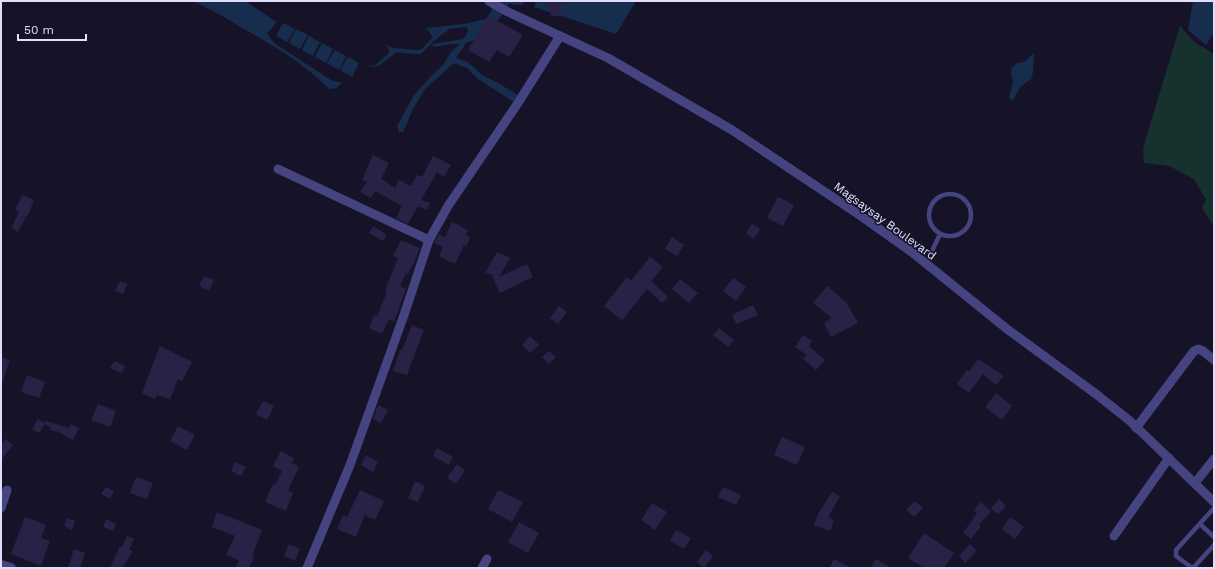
<svg xmlns="http://www.w3.org/2000/svg" width="1215" height="569" font-family="'Work Sans',sans-serif">
	<rect width="100%" height="100%" fill="#161328"/>
	<path fill="#17312f" d="M1180,26L1194,42L1214,54V227L1202,208L1206,200L1194,179L1169,166L1144,163L1143,148Z"/>
	<g fill="#172d4d">
		<path d="M192,1H245L277,22L267,33L274,43L331,80L342,83L336,88L329,89C305,64 274,46 244,29C227,19 211,9 192,1Z"/>
		<path d="M497,1H524L523,5L509,4L488,35L466,43L456,58L468,62L482,75L498,83L518,95L514,102L478,79L467,68L454,63L425,89L413,109L403,132H399L397,126L414,95L433,74L443,65L451,52L460,44H451L434,47L432,44L463,39L468,32L467,27L449,29L434,41L421,54H415L397,52C389,56 376,73 368,65L374,66L389,53V50L384,42L388,46L393,48L416,50L422,49L433,37L426,28L464,24L486,19Z"/>
		<path d="M536,1H636L616,34L534,7Z"/>
		<path d="M1193,1H1211L1214,3V33L1206,45L1188,30Z"/>
		<path d="M283,23L295,29L287,42L276,36Z"/>
		<path d="M296,29L308,35L300,49L289,43Z"/>
		<path d="M309,36L320,42L313,56L302,50Z"/>
		<path d="M322,43L333,49L326,63L315,57Z"/>
		<path d="M335,50L346,56L339,70L327,63Z"/>
		<path d="M1034,53L1033,72L1031,79L1020,87L1014,99L1011,101L1009,97L1013,83L1011,72L1012,68L1017,63L1024,62Z"/>
		<path d="M348,57L359,63L352,77L340,70Z"/>
	</g>
	<g fill="#282246">
		<path d="M545,1H566L558,16H552Z"/>
		<path d="M488,16L523,35L509,57L497,50L489,62L468,50Z"/>
		<path d="M373,155L389,163L381,179L395,188L399,180L411,186L417,175L422,177L433,156L451,165L444,177L437,172L421,200L430,203L427,210L418,206L408,224L396,218L402,206L375,191L371,198L360,192L367,182L362,180Z"/>
		<path d="M22,195L34,200L28,215H27L18,232L11,228L19,212L15,210Z"/>
		<path d="M778,197L794,205L783,226L767,218Z"/>
		<path d="M452,222L468,230L466,235L470,238L466,247L464,245L455,264L439,256L443,247L434,243L439,234L445,237Z"/>
		<path d="M752,224L760,229L754,239L746,233Z"/>
		<path d="M373,226L387,235L383,241L369,233Z"/>
		<path d="M672,237L684,245L677,256L665,249Z"/>
		<path d="M401,240L420,248L413,266L412,265L408,274L406,273L400,286L406,289L394,322L389,319L382,334L369,328L374,315L377,316L387,292L385,290L398,258L393,256Z"/>
		<path d="M497,252L510,258L499,277L527,264L533,277L500,293L491,274L485,273Z"/>
		<path d="M650,257L663,267L651,281L668,297L662,303L647,289L622,320L604,306L627,277L631,281Z"/>
		<path d="M204,276L214,280L209,291L199,286Z"/>
		<path d="M733,278L746,287L736,301L723,291Z"/>
		<path d="M680,279L698,293L689,303L672,289Z"/>
		<path d="M120,281L127,284L123,294L115,291Z"/>
		<path d="M827,286L846,302L858,323L831,337L824,323L832,318L813,303Z"/>
		<path d="M753,305L758,315L736,324L732,315Z"/>
		<path d="M559,306L567,312L558,324L550,318Z"/>
		<path d="M412,325L424,330L407,375L393,371L400,350H402Z"/>
		<path d="M719,328L734,340L728,347L713,335Z"/>
		<path d="M803,335L812,341L809,346L825,360L816,370L803,359L807,355L795,347Z"/>
		<path d="M530,336L539,345L530,353L522,345Z"/>
		<path d="M160,346L192,362L182,381L178,379L170,399L157,395L155,399L142,393Z"/>
		<path d="M549,351L556,357L549,364L542,357Z"/>
		<path d="M1,357L10,360L2,383H1Z"/>
		<path d="M978,359L1004,376L996,385L983,374L969,393L957,384L967,370L969,372Z"/>
		<path d="M114,361L125,366L122,373L110,368Z"/>
		<path d="M27,375L45,382L39,398L21,392Z"/>
		<path d="M996,393L1012,406L1002,420L985,407Z"/>
		<path d="M263,401L274,406L267,420L256,414Z"/>
		<path d="M98,404L116,411L110,427L91,420Z"/>
		<path d="M378,405L388,410L381,423L373,419Z"/>
		<path d="M38,419L45,423L46,421L69,428L71,424L79,428L73,440L59,432L50,430L51,428L45,424L39,433L32,429Z"/>
		<path d="M178,426L195,435L187,450L170,441Z"/>
		<path d="M782,437L805,447L797,465L774,455Z"/>
		<path d="M6,439L13,445L1,460V445Z"/>
		<path d="M437,448L453,457L449,465L433,456Z"/>
		<path d="M281,451L294,458L292,463L299,467L288,490L293,493L286,511L265,502L273,484L275,485L282,471L273,466Z"/>
		<path d="M366,455L378,462L373,472L361,465Z"/>
		<path d="M235,462L246,467L241,476L231,471Z"/>
		<path d="M457,464L465,470L456,484L447,478Z"/>
		<path d="M136,477L153,483L147,499L130,493Z"/>
		<path d="M415,481L425,486L418,502L408,498Z"/>
		<path d="M106,487L114,491L110,499L101,494Z"/>
		<path d="M723,487L741,495L736,505L718,497Z"/>
		<path d="M360,490L384,501L375,520L365,515L356,537L337,529L343,515L347,517Z"/>
		<path d="M498,490L523,502L512,522L488,509Z"/>
		<path d="M832,492L840,496L828,517L834,520L830,531L814,525L818,514Z"/>
		<path d="M999,499L1006,506L998,514L991,508Z"/>
		<path d="M915,501L923,508L914,517L906,510Z"/>
		<path d="M981,502L991,512L979,524L981,526L971,539L963,533L977,513L974,510Z"/>
		<path d="M652,503L667,512L655,530L641,520Z"/>
		<path d="M217,512L262,530L252,556L254,557L249,568H235L239,560L226,555L235,536L212,527Z"/>
		<path d="M25,517L46,525L41,538L50,541L41,566L11,554Z"/>
		<path d="M1010,517L1024,527L1015,539L1002,529Z"/>
		<path d="M67,518L75,521L72,530L64,526Z"/>
		<path d="M106,519L116,524L113,531L103,527Z"/>
		<path d="M519,522L539,533L528,553L508,542Z"/>
		<path d="M676,530L691,538L684,549L670,541Z"/>
		<path d="M924,533L954,553L944,568H924L908,558Z"/>
		<path d="M127,536L134,539L129,550L133,551L122,568H110L120,546L122,547Z"/>
		<path d="M289,544L300,549L295,561L284,556Z"/>
		<path d="M970,544L977,551L965,563L959,556Z"/>
		<path d="M74,549L85,553L80,568H68Z"/>
		<path d="M706,550L713,556L704,568L697,562Z"/>
		<path d="M834,559L851,568H829Z"/>
		<path d="M876,559L892,568H870Z"/>
	</g>
	<g fill="none" stroke-linecap="round" stroke-linejoin="round">
		<g stroke="#454481" stroke-width="4.5">
			<circle cx="950" cy="215" r="21"/>
			<path d="M926,264L940,234"/>
			<path d="M1214,508L1176,550V556L1191,567H1194L1214,545"/>
			<path d="M1200,524L1214,537"/>
		</g>
		<g stroke="#454481" stroke-width="9">
			<path d="M489,1L506,11L608,58L732,130L861,216L913,253L1007,329L1096,394L1130,421L1214,502"/>
			<path d="M278,169L429,240"/>
			<path d="M1136,428L1194,351L1198,349L1203,351L1214,360"/>
			<path d="M1195,483L1214,459"/>
			<path d="M1,508L7,490"/>
			<path d="M1114,536L1169,458"/>
			<path d="M307,568L350,465L404,315L429,240L448,206L518,103L560,36"/>
			<path d="M482,568L487,559"/>
		</g>
		<path stroke="#454481" stroke-width="10" d="M1,565L11,568"/>
	</g>
	<g text-anchor="middle" dominant-baseline="central" stroke-width="3.5" stroke-linejoin="round" paint-order="stroke">
		<g font-size="12" fill="#e0defb" stroke="#161328">
			<text transform="translate(885 221) rotate(36)">Magsaysay Boulevard</text>
		</g>
	</g>
	<rect width="1215" height="569" fill="none" stroke="#e0defb" stroke-width="4"/>
	<path d="M18 34v6h68v-6" fill="none" stroke="#e0defb" stroke-width="2"/>
	<text x="24" y="34" font-size="12" fill="#e0defb" stroke="#161328" stroke-width="3" paint-order="stroke">50 m</text>
</svg>
